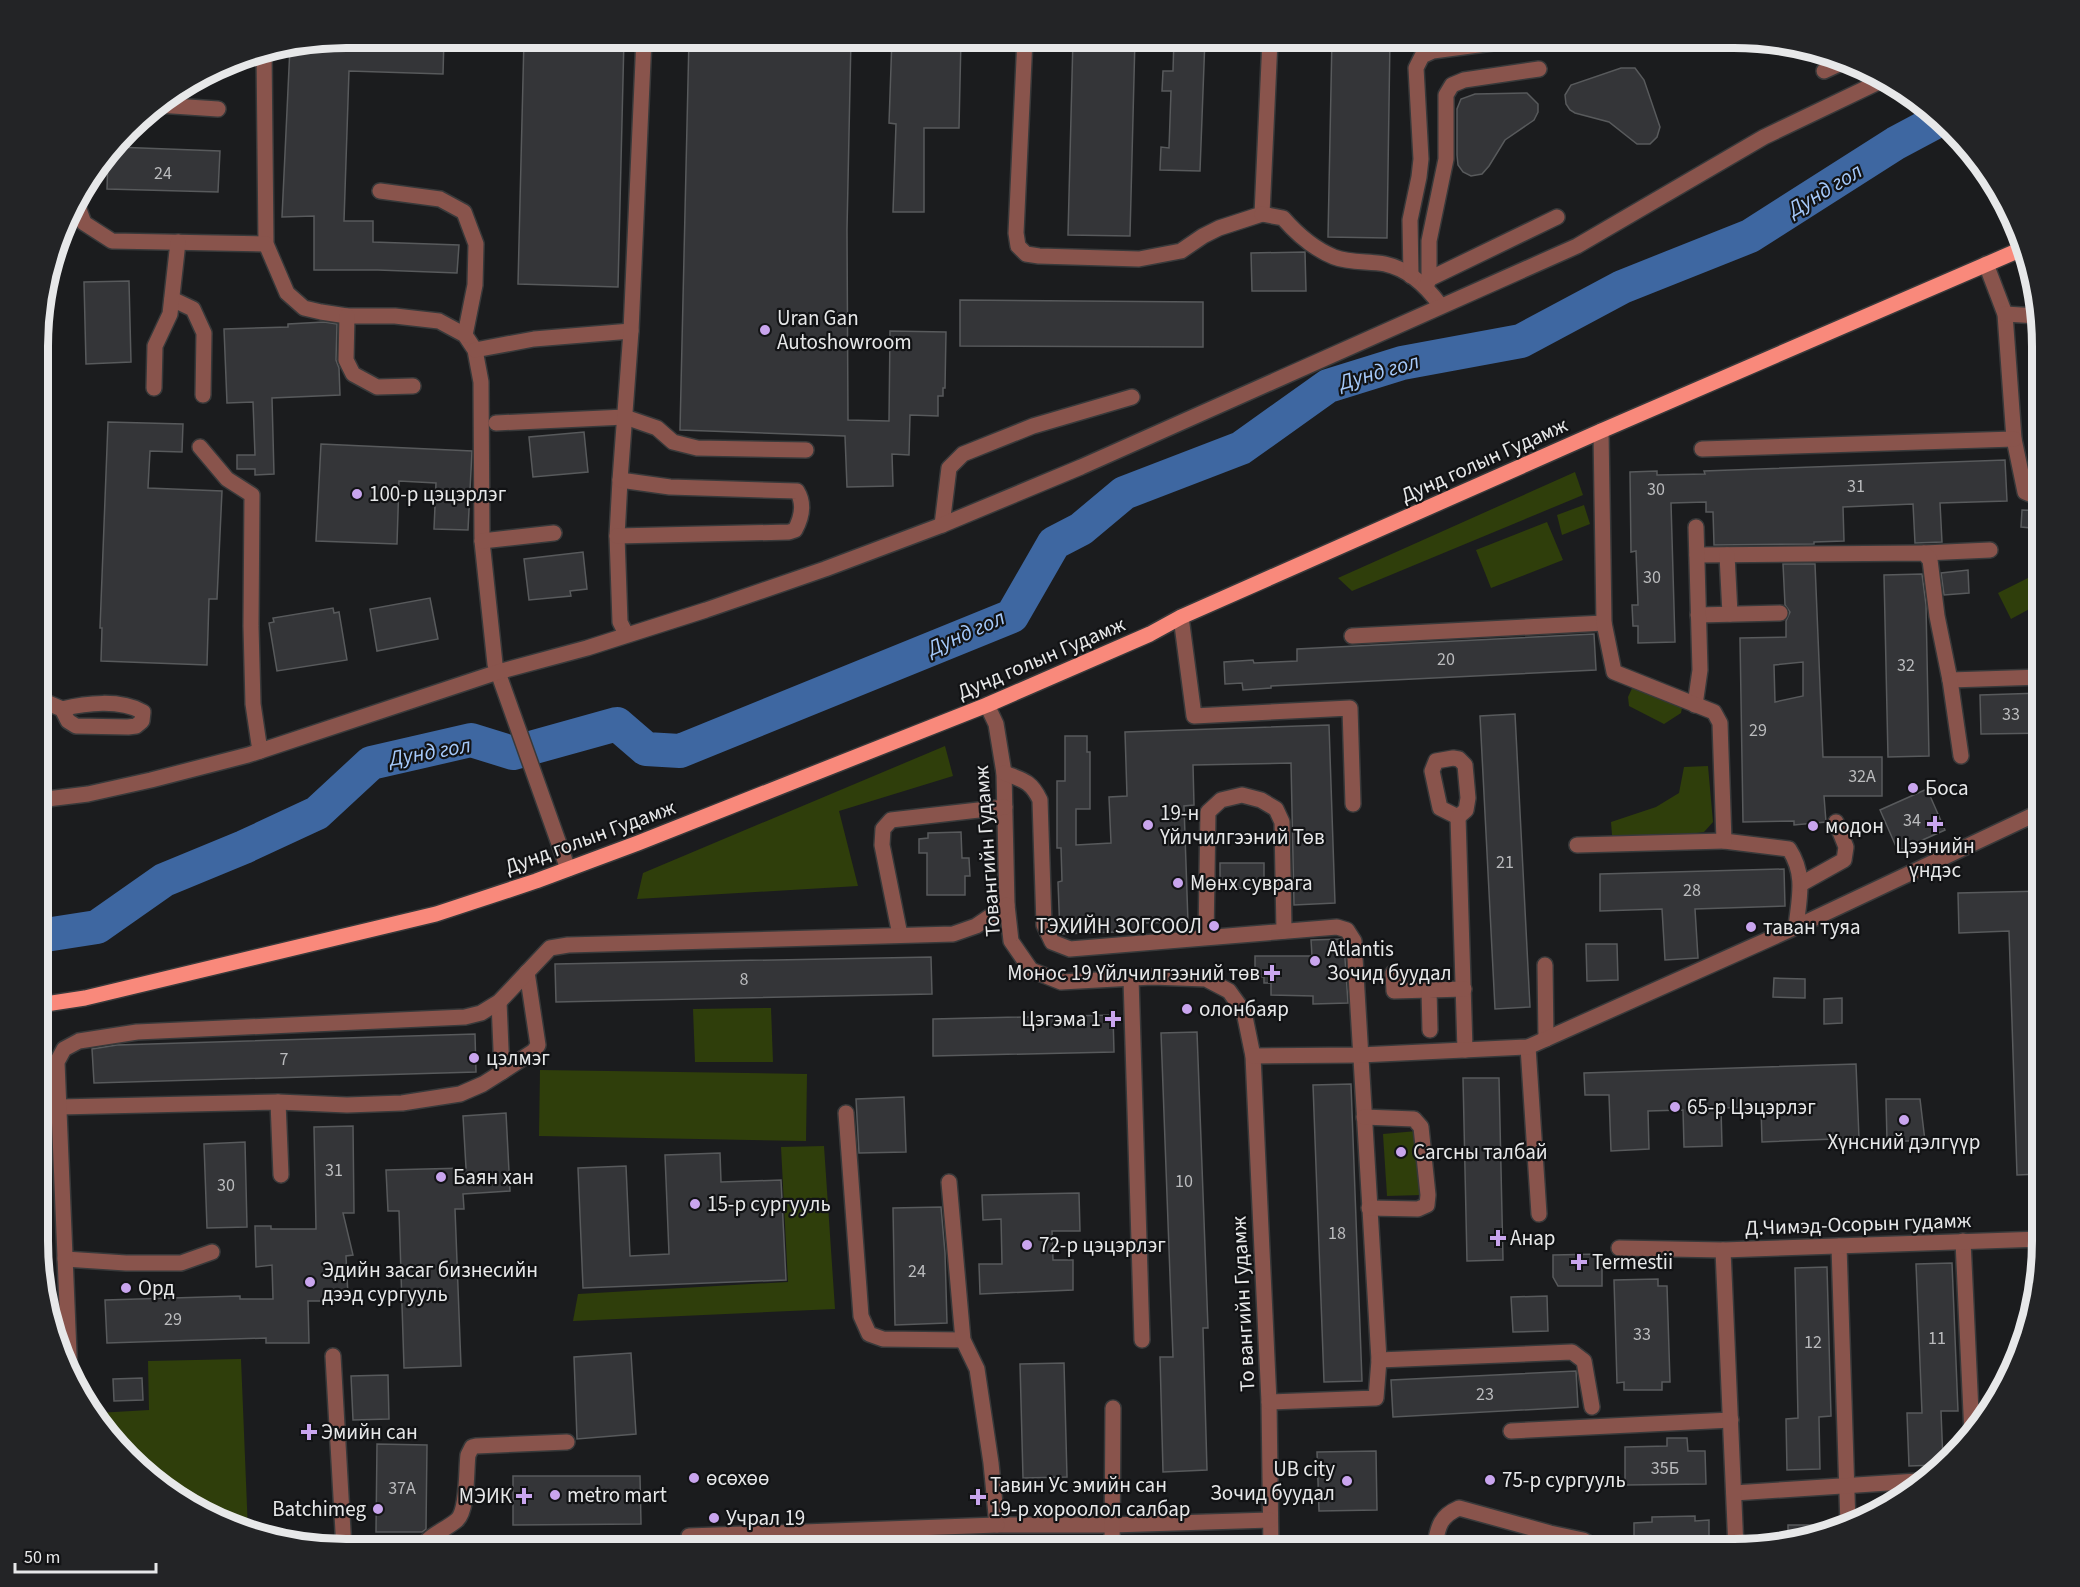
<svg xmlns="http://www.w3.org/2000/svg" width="2080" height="1587" font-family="'Source Sans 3',sans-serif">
	<rect width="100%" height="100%" fill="#1b1c1e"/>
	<g fill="#2f3e0b">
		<path d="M1575,472L1583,495L1352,591L1338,578Z"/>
		<path d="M1584,505L1590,524L1562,535L1557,515Z"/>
		<path d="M1547,522L1563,560L1491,588L1476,550Z"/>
		<path d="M2042,571V602L2011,619L1998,593Z"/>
		<path d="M1635,682L1683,703L1681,713L1664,724L1629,706L1628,697Z"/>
		<path d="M945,746L953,776L839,811L858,886L637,899L643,873Z"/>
		<path d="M1708,766L1713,822L1704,832L1667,837L1616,840L1612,835L1611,822L1656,807L1679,793L1684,767Z"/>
		<path d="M771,1008L773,1062H695L693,1009Z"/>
		<path d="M540,1070L807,1074L806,1141L539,1136Z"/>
		<path d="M1417,1131L1422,1195L1387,1196L1383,1134Z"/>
		<path d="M824,1146L835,1309L573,1321L578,1294L788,1282L781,1147Z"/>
		<path d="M241,1359L248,1531L228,1526L143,1473L97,1413L149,1410L148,1361Z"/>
	</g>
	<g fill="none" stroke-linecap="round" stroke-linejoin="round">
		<path stroke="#3e67a1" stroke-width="34" d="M39,936L97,927L164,880L244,847L317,813L371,763L471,740L513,753L617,724L646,749L680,751L1012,616L1054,543L1081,529L1124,493L1241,448L1328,386L1402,363L1521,341L1622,287L1750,236L1896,143L1941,119"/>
	</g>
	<g fill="#343538" stroke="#585a5c" stroke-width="1.5" fill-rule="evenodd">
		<path d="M346,38H444L443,74L349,71L344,221H373V242L459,245L457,273L378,270H314V216L282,217L290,47Z"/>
		<path d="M524,38H624L618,287L518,284Z"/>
		<path d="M689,38H851L847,230L848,420L889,421L890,331L946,332L945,388H943V396H938V416L910,415L909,455L892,454L893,486L847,487L845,436L680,430Z"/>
		<path d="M892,38H961L959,128H924V212H893L896,124L889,123Z"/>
		<path d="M1073,38H1135L1130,236L1068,235Z"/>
		<path d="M1174,38H1205L1200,171L1160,170L1161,147L1169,148L1171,91H1162L1163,71H1173Z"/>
		<path d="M1332,38H1390L1387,238L1328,237Z"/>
		<path d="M1621,68H1635L1644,80L1660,127L1657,137L1650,144H1637L1609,122L1575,113L1570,110L1566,104L1565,95L1571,85Z"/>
		<path d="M1527,93L1538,104V112L1534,120L1505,140L1489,166L1482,174L1471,176L1463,172L1458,165L1457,155V109L1461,99L1475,94Z"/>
		<path d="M115,147L220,151L218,192L107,189L108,157Z"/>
		<path d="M1305,252L1306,291H1252L1251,253Z"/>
		<path d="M129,281L131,362L86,364L84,282Z"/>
		<path d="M960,300L1203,302V347L960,346Z"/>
		<path d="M324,322L337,324L336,360L339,368L340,395L272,398L274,474L255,475V469H237V455H255L253,402L227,403L224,329L288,327V324Z"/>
		<path d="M108,422L183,424L182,452L150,451L148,488L222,491L217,599H209L207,665L101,661L102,628H100Z"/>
		<path d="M584,432L588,472L533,477L529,437Z"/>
		<path d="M321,444L472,451L468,530L434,529L436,483L399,481L397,544L316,541Z"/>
		<path d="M2005,460L2007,501L1940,503L1942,542L1915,543L1913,504L1843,507L1844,541L1814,542V544L1714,545L1713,512H1706V502L1671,503L1675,642L1638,643V626H1633L1632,605H1638L1636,551L1631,552L1630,472L1657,471V475L1705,474L1704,471Z"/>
		<path d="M2022,510L2042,511V529L2021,527Z"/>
		<path d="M583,552L587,589L570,591L571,596L529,600L524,559Z"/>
		<path d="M1783,564H1815L1823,757H1882V796H1824L1826,822L1794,825V821L1743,822L1740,638L1786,637V621L1790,612L1785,605ZM1803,662V696L1775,702L1774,665Z"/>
		<path d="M1968,570L1969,593L1944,595L1941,573Z"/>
		<path d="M1922,574L1926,605L1929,756L1888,757L1884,575Z"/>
		<path d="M430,598L438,639L377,651L370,609Z"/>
		<path d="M333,608L334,613L339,612L347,660L277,671L269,623L274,622L273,618Z"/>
		<path d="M1594,634L1596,670L1271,686V688L1243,690L1242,683L1225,684L1224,662L1253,660L1254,663L1297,661V649Z"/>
		<path d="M2042,693V733L1981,734L1980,695Z"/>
		<path d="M1515,714L1530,1007L1495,1009L1480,716Z"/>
		<path d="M1329,725L1335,903L1294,905L1291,763L1193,765L1194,805L1184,806L1188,922L1145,923V931L1060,934L1058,882L1062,881L1061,848H1057V781H1065V736H1087V752H1090V809H1076V845L1111,843L1109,797L1127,796L1125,732Z"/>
		<path d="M1927,789L1945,830L1898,851L1880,810Z"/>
		<path d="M961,832L962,858H969L970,876H965V895H927V853H919V839L928,838V833Z"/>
		<rect x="1220" y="863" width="44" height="25"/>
		<path d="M1784,869L1785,906L1695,909L1698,958L1665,960L1662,909L1600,911V874Z"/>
		<path d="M2042,891V928H2039L2040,963L2042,962V1174L2017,1175L2009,931L1959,933L1958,893Z"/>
		<path d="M1341,939L1344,944L1348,1003L1313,1004V996L1271,995V983H1264V977H1255V956H1312L1311,940Z"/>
		<path d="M1586,944H1617L1618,980L1587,981Z"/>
		<path d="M931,957L932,994L556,1002L555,964Z"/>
		<path d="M1774,978L1805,979V998L1773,997Z"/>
		<path d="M1842,998V1023L1824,1024V999Z"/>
		<path d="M1113,1015L1114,1052L933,1056V1019Z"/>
		<path d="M1197,1032L1208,1328H1203L1207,1470L1163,1472L1160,1357H1173L1161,1033Z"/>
		<path d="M475,1034L476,1072L94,1083L92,1049L117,1045Z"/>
		<path d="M1856,1064L1859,1138L1762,1142L1761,1107L1721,1108L1722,1146L1684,1147L1683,1110L1648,1111L1649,1149L1611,1151L1609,1095H1585L1584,1073Z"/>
		<path d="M1463,1078H1499L1503,1260L1467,1261Z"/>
		<path d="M1351,1084L1362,1381L1324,1382L1313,1085Z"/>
		<path d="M904,1097L906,1152L859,1153L856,1099Z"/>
		<path d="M1886,1099H1920L1925,1141H1887Z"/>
		<path d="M506,1113L510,1191L463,1194L464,1209H455L461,1366L404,1368L399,1211H388L386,1170L466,1168L463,1116Z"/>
		<path d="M353,1126L354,1213H343L353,1255L346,1256L348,1296L325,1297V1301H308L309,1343H266V1338L107,1343L105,1300L240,1296V1299H273L272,1265L256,1267L255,1226H271V1229H316L314,1127Z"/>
		<path d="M245,1142L247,1227L207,1228L204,1144Z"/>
		<path d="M720,1153L721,1182L781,1180L786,1280L583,1288L578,1168L626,1166L630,1256L669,1254L665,1155Z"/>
		<path d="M1079,1193L1080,1231H1052L1053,1260H1073V1290L980,1294L979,1264H1002L1001,1219L983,1220L982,1195Z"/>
		<path d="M941,1207L945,1253L947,1323L895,1325L893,1208Z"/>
		<path d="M1602,1254V1286H1558L1553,1277V1255Z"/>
		<path d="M1952,1263L1958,1411H1941L1943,1462L1938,1465L1909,1466L1907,1413H1922L1916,1264Z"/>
		<path d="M1827,1267L1831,1416L1819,1417L1820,1469L1787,1470L1786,1419L1798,1418L1795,1268Z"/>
		<path d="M1658,1279V1286H1667L1670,1382H1662V1390H1624V1382L1617,1383L1614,1280Z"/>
		<path d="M1547,1296L1548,1331L1513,1332L1511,1297Z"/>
		<path d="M631,1353L636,1434L577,1439L574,1357Z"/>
		<path d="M1064,1363L1067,1477L1023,1478L1020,1364Z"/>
		<path d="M1576,1371L1578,1407L1393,1417L1391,1380Z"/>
		<path d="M388,1375L389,1419L353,1420L351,1376Z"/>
		<path d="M142,1378L143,1400L114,1401L113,1379Z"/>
		<path d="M1667,1438H1687L1688,1451H1705L1706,1484L1625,1485V1447L1667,1446Z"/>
		<path d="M377,1444L427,1445L426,1529L422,1532H376Z"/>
		<path d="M1376,1451L1377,1510L1319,1511L1317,1452Z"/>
		<path d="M513,1476H640L641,1524L513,1525Z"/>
		<path d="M1695,1516V1521L1709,1520V1549H1634V1523L1652,1522V1517Z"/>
		<path d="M1788,1525H1838L1839,1528L1788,1544Z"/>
	</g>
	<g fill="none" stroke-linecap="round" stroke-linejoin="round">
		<defs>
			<g id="minor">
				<path d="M1025,38L1016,233L1018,246L1026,254L1039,256L1139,259L1181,251L1203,236L1219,228L1262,214L1270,40"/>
				<path d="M264,51L266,244L287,293L304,308L321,312L347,316H395L439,321L465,335L475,350L481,382L482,541L495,664L568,869"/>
				<path d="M1824,71L1848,60"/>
				<path d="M158,105L218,109"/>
				<path d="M142,121V115"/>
				<path d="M380,191L440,199L464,212L476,244L475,285L465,335"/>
				<path d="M76,201L84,223L112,241L266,244"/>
				<path d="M1262,214L1283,218C1297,234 1314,249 1334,257C1350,263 1369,261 1385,264C1408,269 1427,287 1440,305"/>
				<path d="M1986,264L2005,314L2014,439L2025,492L2042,499"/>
				<path d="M1411,276L1410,220L1419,177L1421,159L1416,68L1422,56L1433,51L1532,38"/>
				<path d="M1429,279L1557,217"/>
				<path d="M1426,287L1429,279V241L1446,159V95L1452,85L1464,80L1539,69"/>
				<path d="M172,299L193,309L204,333L203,395"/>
				<path d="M2005,314L2040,316"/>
				<path d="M347,316L346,360L353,374L377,387L413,386"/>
				<path d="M475,350L534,339L631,331"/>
				<path d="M154,388L155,346L170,314L178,242"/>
				<path d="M496,423L625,417L657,428L673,442L697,448L806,450"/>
				<path d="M200,447L227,479L252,495L251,626L253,704L260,751"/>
				<path d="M1702,449L2014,439"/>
				<path d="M620,480L617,536L620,622L626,634"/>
				<path d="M942,525L949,468L963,454L1033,426L1132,397"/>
				<path d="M617,536L789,532L795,530C802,517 805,504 797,491L670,487L620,480L631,331L644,38"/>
				<path d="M482,541L554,533"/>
				<path d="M1924,553L1990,550"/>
				<path d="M1697,555L1924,553L1930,560L1937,616L1950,680L2042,677"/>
				<path d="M1727,555L1730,614"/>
				<path d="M1698,615L1780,613"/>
				<path d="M1181,617L1194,716L1350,708L1353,804"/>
				<path d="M1352,636L1604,623"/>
				<path d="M1950,680L1961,756"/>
				<path d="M39,699L62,709L68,721L76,726L128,727L136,726L142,721L143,712C120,699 86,703 62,709"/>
				<path d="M987,705L996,724L1004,773L1007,905L1011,941L1031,970L1061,982L1152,977L1206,979L1229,991L1244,1012L1253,1056L1269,1402L1271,1549"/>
				<path d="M1695,705L1700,670L1696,527"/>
				<path d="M1453,758L1459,759L1465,765L1468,798L1466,810L1458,817L1440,808L1432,771L1436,761Z"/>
				<path d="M1004,773C1023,780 1031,781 1040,800L1044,925L1052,942L1070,949L1337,927L1347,930L1354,941L1379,1360"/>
				<path d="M39,800L88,794L151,780L248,755L498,672L587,648L706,610L825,569L942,525L1081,467L1577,246L1764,137L1883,80"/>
				<path d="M1458,817L1465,1050"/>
				<path d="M1724,841L1789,849C1806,875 1799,898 1796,927"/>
				<path d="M1577,845L1724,841L1720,723L1714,712L1614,672L1604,623L1601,431"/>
				<path d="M1801,884L1844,860L1846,847L1836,822"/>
				<path d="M900,935L882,845L883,829L891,820L1005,807"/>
				<path d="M1206,937L1208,812L1221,800L1242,795L1261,800L1276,809L1282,822L1284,931"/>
				<path d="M1545,965L1546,1039"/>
				<path d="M1393,973L1394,991L1429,990"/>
				<path d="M1131,978L1142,1340"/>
				<path d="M1430,1030L1429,990L1464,989"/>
				<path d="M1528,1047L1539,1214"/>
				<path d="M1253,1056L1360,1055L1528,1047L1796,927L2042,811"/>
				<path d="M502,1072L534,1051L538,1045L527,972"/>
				<path d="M278,1102L281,1175"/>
				<path d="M59,1107L278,1102L347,1105L402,1103L460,1094L483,1084L502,1072L499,1002"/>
				<path d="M846,1113L861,1316L869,1334L883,1339L963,1340"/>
				<path d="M1364,1117L1414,1119L1421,1127L1428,1195L1427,1205L1418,1209L1369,1208"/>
				<path d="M949,1182L963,1340L977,1369L991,1463L997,1525H1112L1270,1520"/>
				<path d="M1963,1241L1972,1434"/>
				<path d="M1839,1246L1848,1525"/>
				<path d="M1619,1248L1723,1250"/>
				<path d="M65,1259L126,1263H181L212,1252"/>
				<path d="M333,1356L344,1549"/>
				<path d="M70,1378L57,1062L64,1049L79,1041L137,1032L465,1017L481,1013L499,1002L550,948L568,945L953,934L976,926L1007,905"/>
				<path d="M1269,1402L1376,1398L1379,1360L1572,1352L1584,1361L1592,1407"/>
				<path d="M1511,1431L1731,1420"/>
				<path d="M1734,1493L1918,1481"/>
				<path d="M689,1536L997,1525"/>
				<path d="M420,1549C430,1534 444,1531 457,1520C468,1510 466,1470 468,1455L472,1447L476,1446L567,1442"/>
				<path d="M492,1549L622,1544"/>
				<path d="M1112,1549L1113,1408"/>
				<path d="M1434,1549C1438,1529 1438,1517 1459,1508L1550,1533L1583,1540L1598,1549"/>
				<path d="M1736,1549L1723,1250L2042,1239"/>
			</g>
			<path id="major" d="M39,1005L85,998L436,914L536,881L638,843L987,705L1150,634L1181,617L1601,431L2024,248"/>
		</defs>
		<use href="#minor" stroke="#38393a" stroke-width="18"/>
		<use href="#major" stroke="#38393a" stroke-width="18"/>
		<use href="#minor" stroke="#89544c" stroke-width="15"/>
		<use href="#major" stroke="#f9897b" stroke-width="15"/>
	</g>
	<g fill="#c9a5ee" stroke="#121315" stroke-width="2">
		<circle cx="765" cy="330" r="6"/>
		<circle cx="357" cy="494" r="6"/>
		<circle cx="1913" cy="788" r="6"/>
		<path d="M1932 815h6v6h6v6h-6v6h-6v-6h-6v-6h6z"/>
		<circle cx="1148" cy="825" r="6"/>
		<circle cx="1813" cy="826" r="6"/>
		<circle cx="1178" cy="883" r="6"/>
		<circle cx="1214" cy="926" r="6"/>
		<circle cx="1751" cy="927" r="6"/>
		<circle cx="1315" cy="961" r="6"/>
		<path d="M1269 964h6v6h6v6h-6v6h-6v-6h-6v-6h6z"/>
		<circle cx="1187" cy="1009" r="6"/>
		<path d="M1110 1010h6v6h6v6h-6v6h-6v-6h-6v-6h6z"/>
		<circle cx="474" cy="1058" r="6"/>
		<circle cx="1675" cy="1107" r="6"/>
		<circle cx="1904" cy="1120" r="6"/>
		<circle cx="1401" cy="1152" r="6"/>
		<circle cx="441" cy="1177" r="6"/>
		<circle cx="695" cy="1204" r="6"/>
		<path d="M1495 1229h6v6h6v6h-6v6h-6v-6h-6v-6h6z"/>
		<circle cx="1027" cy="1245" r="6"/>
		<path d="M1576 1253h6v6h6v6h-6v6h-6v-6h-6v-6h6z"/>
		<circle cx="310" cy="1282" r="6"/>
		<circle cx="126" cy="1288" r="6"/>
		<path d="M306 1423h6v6h6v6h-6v6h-6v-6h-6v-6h6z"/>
		<circle cx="694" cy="1478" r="6"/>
		<circle cx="1490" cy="1480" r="6"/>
		<circle cx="1347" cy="1481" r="6"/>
		<circle cx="555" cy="1495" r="6"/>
		<path d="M521 1487h6v6h6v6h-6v6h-6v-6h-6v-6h6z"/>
		<path d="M975 1488h6v6h6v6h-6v6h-6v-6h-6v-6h6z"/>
		<circle cx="378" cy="1509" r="6"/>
		<circle cx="714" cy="1518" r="6"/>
	</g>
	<g text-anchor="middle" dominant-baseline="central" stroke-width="4.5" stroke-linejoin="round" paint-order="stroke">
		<g font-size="18" fill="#babbbd">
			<text x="163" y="173">24</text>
			<text x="1856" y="486">31</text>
			<text x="1656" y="489">30</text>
			<text x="1652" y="577">30</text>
			<text x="1446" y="659">20</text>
			<text x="1906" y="665">32</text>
			<text x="2011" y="714">33</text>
			<text x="1758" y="730">29</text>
			<text x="1862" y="776">32A</text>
			<text x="1912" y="820">34</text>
			<text x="1505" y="862">21</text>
			<text x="1692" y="890">28</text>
			<text x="744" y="979">8</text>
			<text x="284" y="1059">7</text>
			<text x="334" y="1170">31</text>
			<text x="1184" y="1181">10</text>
			<text x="226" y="1185">30</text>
			<text x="1337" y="1233">18</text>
			<text x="917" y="1271">24</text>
			<text x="173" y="1319">29</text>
			<text x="1642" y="1334">33</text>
			<text x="1937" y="1338">11</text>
			<text x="1813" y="1342">12</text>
			<text x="1485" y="1394">23</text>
			<text x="1665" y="1468">35Б</text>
			<text x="402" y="1488">37А</text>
		</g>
		<g font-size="21" fill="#e7e8e9" stroke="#121315" text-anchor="start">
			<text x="777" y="318">Uran Gan<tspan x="777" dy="24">Autoshowroom</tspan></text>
			<text x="369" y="494">100-р цэцэрлэг</text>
			<text x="1925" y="788">Боса</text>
			<text x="1160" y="813">19-н<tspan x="1160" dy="24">Үйлчилгээний Төв</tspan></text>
			<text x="1825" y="826">модон</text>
			<text x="1935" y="846" text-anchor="middle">Цээнийн<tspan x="1935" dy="24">үндэс</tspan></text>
			<text x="1190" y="883">Мөнх суврага</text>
			<text x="1202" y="926" text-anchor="end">ТЭХИЙН ЗОГСООЛ</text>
			<text x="1763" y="927">таван туяа</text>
			<text x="1327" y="949">Atlantis<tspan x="1327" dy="24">Зочид буудал</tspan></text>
			<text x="1260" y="973" text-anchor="end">Монос 19 Үйлчилгээний төв</text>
			<text x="1199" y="1009">олонбаяр</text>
			<text x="1101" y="1019" text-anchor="end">Цэгэма 1</text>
			<text x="486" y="1058">цэлмэг</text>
			<text x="1687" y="1107">65-р Цэцэрлэг</text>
			<text x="1904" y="1142" text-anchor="middle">Хүнсний дэлгүүр</text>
			<text x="1413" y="1152">Сагсны талбай</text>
			<text x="453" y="1177">Баян хан</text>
			<text x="707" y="1204">15-р сургууль</text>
			<text x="1510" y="1238">Анар</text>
			<text x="1039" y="1245">72-р цэцэрлэг</text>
			<text x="1592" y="1262">Termestii</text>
			<text x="322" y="1270">Эдийн засаг бизнесийн<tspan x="322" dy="24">дээд сургууль</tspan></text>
			<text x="138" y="1288">Орд</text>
			<text x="321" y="1432">Эмийн сан</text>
			<text x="1335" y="1469" text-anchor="end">UB city<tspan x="1335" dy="24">Зочид буудал</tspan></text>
			<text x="706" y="1478">өсөхөө</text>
			<text x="1502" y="1480">75-р сургууль</text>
			<text x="990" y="1485">Тавин Ус эмийн сан<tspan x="990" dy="24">19-р хороолол салбар</tspan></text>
			<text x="567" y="1495">metro mart</text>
			<text x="512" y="1496" text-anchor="end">МЭИК</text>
			<text x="366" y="1509" text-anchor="end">Batchimeg</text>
			<text x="726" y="1518">Учрал 19</text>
		</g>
		<g font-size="21" fill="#e7e8e9" stroke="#121315">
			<text transform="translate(1484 460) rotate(-24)">Дунд голын Гудамж</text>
			<text transform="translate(1041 658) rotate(-23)">Дунд голын Гудамж</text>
			<text transform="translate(590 837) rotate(-20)">Дунд голын Гудамж</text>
			<text transform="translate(987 851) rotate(-94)">Товангийн Гудамж</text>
			<text transform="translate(1858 1224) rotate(-2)">Д.Чимэд-Осорын гудамж</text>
			<text transform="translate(1243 1304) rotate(-93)">То вангийн Гудамж</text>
		</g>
		<g font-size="22" font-style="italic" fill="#a5c9fa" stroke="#121315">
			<text transform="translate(1825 190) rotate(-31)">Дунд гол</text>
			<text transform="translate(1379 372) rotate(-16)">Дунд гол</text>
			<text transform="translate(966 633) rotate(-24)">Дунд гол</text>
			<text transform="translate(430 752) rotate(-10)">Дунд гол</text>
		</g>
	</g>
	<path d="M0 0H2080V1587H0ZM346 48H1734A298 298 0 0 1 2032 346V1241A298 298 0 0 1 1734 1539H346A298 298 0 0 1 48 1241V346A298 298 0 0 1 346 48Z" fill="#232426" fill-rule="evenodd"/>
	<path fill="none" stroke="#e7e8e9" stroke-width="8" d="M346 48H1734A298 298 0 0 1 2032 346V1241A298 298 0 0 1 1734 1539H346A298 298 0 0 1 48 1241V346A298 298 0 0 1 346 48Z"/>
	<path d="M15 1563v9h141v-9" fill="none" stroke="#e7e8e9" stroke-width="3"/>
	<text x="24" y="1563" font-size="18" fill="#e7e8e9" stroke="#121315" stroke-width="4.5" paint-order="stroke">50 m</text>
</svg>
